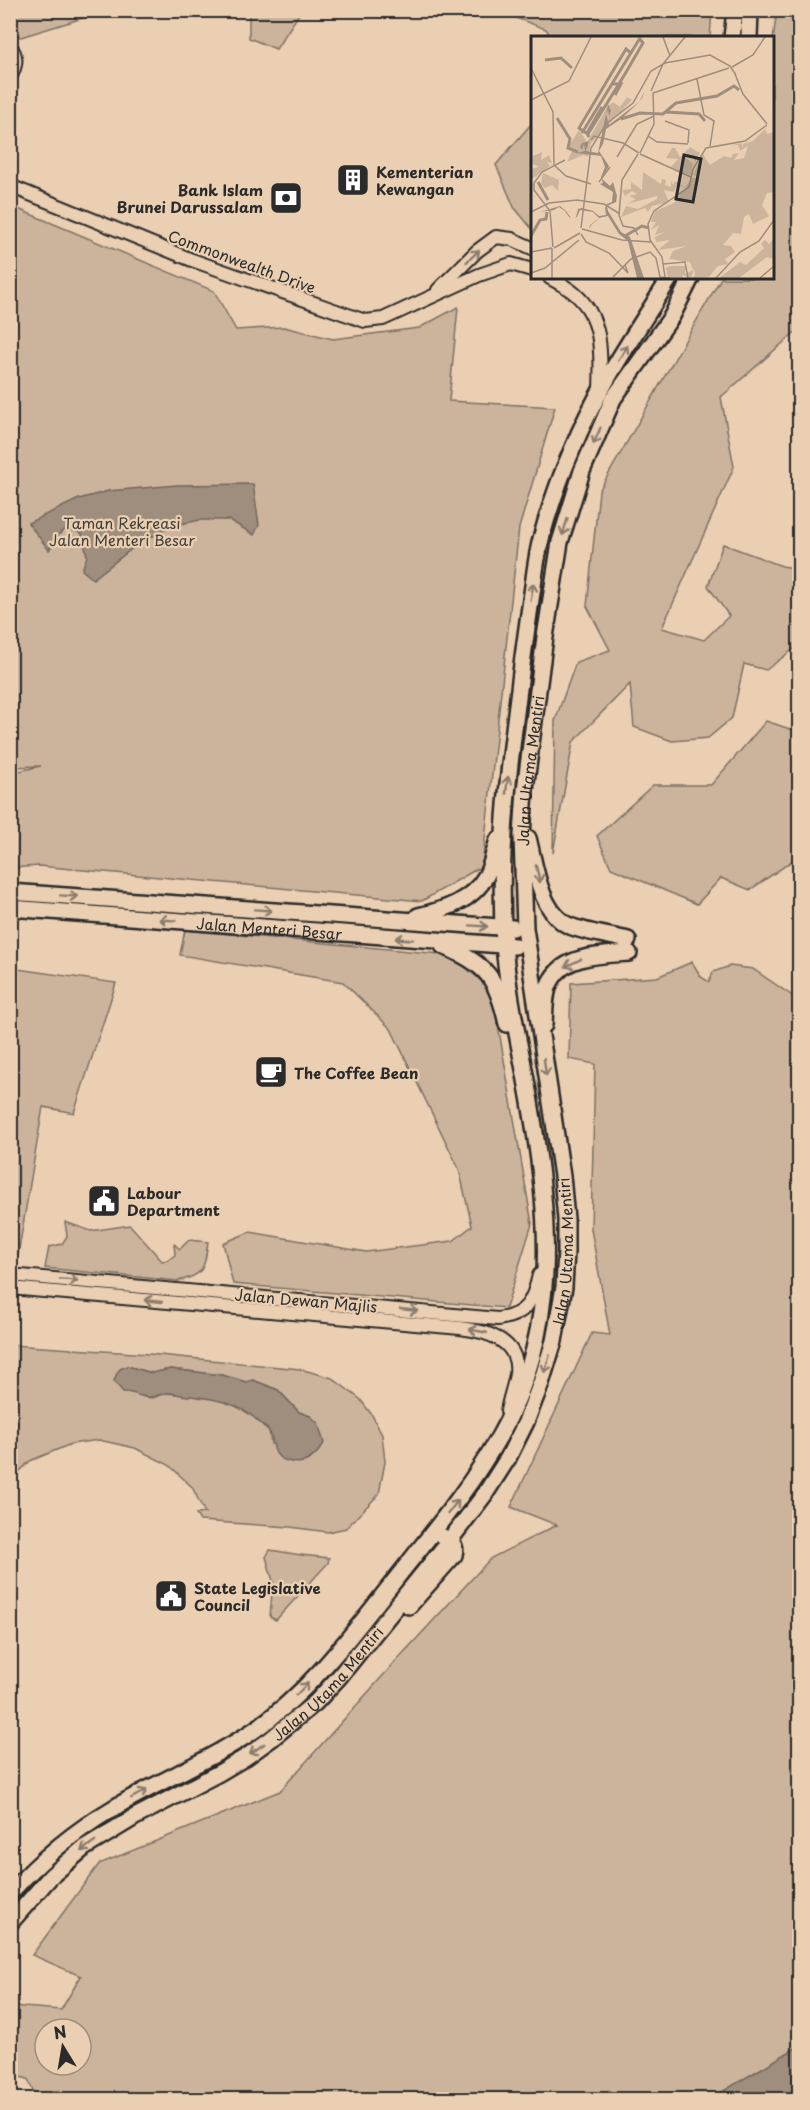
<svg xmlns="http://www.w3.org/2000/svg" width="810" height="2110" font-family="'Playpen Sans',sans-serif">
	<rect width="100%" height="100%" fill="#ebcfb2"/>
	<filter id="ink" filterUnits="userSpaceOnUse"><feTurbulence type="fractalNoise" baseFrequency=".0167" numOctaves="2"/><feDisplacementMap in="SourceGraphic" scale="12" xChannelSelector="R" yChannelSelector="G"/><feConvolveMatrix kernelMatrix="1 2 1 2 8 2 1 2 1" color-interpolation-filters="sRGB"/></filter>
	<g filter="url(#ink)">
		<g fill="#ccb49c" stroke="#7c7064" stroke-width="1.5" fill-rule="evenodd">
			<path d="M10,11L11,10L106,11L21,37L11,33Z"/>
			<path d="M249,11V10L301,11L276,49L249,38Z"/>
			<path d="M497,11H712L710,37H551L546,29Z"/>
			<path d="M777,11H797L800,47L799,329L721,397L734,467L662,628L704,640L729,616L708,586L723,544L782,566L799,569V645L766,670L744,664L732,718L708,738L672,741L634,727L630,684L573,742L553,853L555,721L576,662L610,650L587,606L599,491L721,278H772V47Z"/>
			<path d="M532,123V229L514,207L496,165Z"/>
			<path d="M11,206L214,291L236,330L284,327L333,339L419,328L458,307L449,401L555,407L519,528L482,866L422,901L39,866L11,868L10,773L41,766L11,767Z"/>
			<path d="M766,721L799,732V856L750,890L721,878L697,904L611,868L597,836L653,785H711Z"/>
			<path d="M185,930L451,955L492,990L532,1224L506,1308L233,1284L223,1243L250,1232L366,1252L453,1241L472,1226L459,1169L391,1029L343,982L180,955Z"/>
			<path d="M692,962L701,977L709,982L713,972L730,966L753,969L794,997L799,995V2046L710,2100H37L28,2079L11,2075V2006L61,2010L81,1976L32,1955L99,1864L280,1791L396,1661L491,1558L557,1525L511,1507L592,1333L610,1335L591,1229L595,1064L569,1059L571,983L657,977ZM45,2029H81V2065H45Z"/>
			<path d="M10,968L116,983L74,1113L43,1107L18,1255L10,1253Z"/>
			<path d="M65,1222L91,1231L130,1225L162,1261L168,1260L175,1255L174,1244L180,1249L189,1240L208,1242C204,1268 205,1275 178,1281L45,1268L49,1247L62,1244L67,1236Z"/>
			<path d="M11,1345L149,1354L300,1369L332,1378L360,1399L372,1415L382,1435L385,1462L379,1494L346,1528L328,1532L290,1527L200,1521L196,1514L205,1513L192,1487L169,1465L135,1448L99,1440L71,1444L30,1461L11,1480ZM127,1366L152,1373L171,1369L222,1375L246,1382L253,1380L278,1390L299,1412L310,1416L271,1444L269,1431L248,1412L235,1405L206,1397L165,1393L153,1398L144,1397L131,1392Z"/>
			<path d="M270,1550L301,1555L329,1558L328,1563L276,1620L270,1617L273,1581L266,1557Z"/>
		</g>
		<g fill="#9f8e7d" stroke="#71665c" stroke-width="1.5">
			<path d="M253,484L259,525L254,535L229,520H200L171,526L138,544L93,579L82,570L87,556L82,534C60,524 61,532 49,550L28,523L79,499L108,491L177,485Z"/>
			<path d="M127,1366L152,1373L170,1369L222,1375L246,1382L253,1380L278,1390L299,1412L310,1416L318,1423L324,1443C317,1455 307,1466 291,1462C269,1458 276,1443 269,1431C267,1428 261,1424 258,1421C238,1403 217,1399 191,1396C183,1396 175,1393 168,1393C161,1393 156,1397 150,1397C141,1398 133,1391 123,1392L114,1381C117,1373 118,1368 127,1366Z"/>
			<path d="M799,2046V2099H710Z"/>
		</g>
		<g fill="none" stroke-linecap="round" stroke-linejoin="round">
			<defs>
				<g id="minor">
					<path d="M10,46C18,56 16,67 10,77"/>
					<path d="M10,186L192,260L365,321L383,319L479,275L511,264L532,270"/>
					<path d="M550,278C557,282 567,287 574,293C604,318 601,355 600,390"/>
					<path d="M438,290L477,251L496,237L512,239L532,248"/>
					<path d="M10,1275L498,1319C527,1315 533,1301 539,1275"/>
					<path d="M10,1288L460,1328C486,1331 520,1340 516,1374C514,1386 509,1399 507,1411"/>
				</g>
				<g id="major">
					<path d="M732,38L735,10"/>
					<path d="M749,38L750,10"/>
					<path d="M528,838C535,865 539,906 564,923C576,931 613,936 628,940"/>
					<path d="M10,892L513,928"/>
					<path id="s1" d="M10,908L515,946"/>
					<path d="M418,916C444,910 472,901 486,876C492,866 494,851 498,840"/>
					<path d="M443,946C487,964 497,978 507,1024"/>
					<path d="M544,1025C545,1011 544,991 552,979C567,954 604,955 629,953"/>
					<path d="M409,1606L454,1555C457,1545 451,1541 443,1537"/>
					<path d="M10,1893C40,1860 73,1832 112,1809C158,1781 208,1762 253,1731C310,1692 352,1634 395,1580C432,1533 471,1487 500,1435C560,1328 550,1218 530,1102C521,1050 508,997 504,944C498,858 508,774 519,689C523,655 528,620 533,586C535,570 537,554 541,539C549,509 560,478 572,450C597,388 635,334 670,278"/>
					<path id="s2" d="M10,1923L51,1876L84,1848L135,1817L219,1773L246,1757L271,1739L316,1702L339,1677L450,1540L485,1494L508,1458L526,1422L541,1383L554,1341L564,1287L566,1252V1219L562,1176L525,928L522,836L525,790L545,637L560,542L582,471L613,399L672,316L691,278"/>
				</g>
			</defs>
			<use href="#minor" stroke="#2b2b2b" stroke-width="16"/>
			<use href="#major" stroke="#2b2b2b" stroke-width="20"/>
			<use href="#minor" stroke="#ebcfb2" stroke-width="12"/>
			<use href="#major" stroke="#ebcfb2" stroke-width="15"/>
		</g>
		<defs><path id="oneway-shaft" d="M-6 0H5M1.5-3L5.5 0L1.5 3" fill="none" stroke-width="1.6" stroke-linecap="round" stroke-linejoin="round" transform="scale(1.5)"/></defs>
		<g stroke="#8b7d6e">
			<use href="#oneway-shaft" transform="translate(473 256) rotate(-43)"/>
			<use href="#oneway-shaft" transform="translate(623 353) rotate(-58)"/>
			<use href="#oneway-shaft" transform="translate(597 436) rotate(113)"/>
			<use href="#oneway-shaft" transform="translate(565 527) rotate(107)"/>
			<use href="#oneway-shaft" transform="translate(532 592) rotate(-81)"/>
			<use href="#oneway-shaft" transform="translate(507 785) rotate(-83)"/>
			<use href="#oneway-shaft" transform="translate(538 874) rotate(76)"/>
			<use href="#oneway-shaft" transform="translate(69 896) rotate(4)"/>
			<use href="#oneway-shaft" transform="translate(263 910) rotate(4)"/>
			<use href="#oneway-shaft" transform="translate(168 920) rotate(-176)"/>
			<use href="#oneway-shaft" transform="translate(479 926) rotate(4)"/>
			<use href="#oneway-shaft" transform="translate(404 939) rotate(-176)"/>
			<use href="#oneway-shaft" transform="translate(573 963) rotate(154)"/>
			<use href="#oneway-shaft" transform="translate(545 1067) rotate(82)"/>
			<use href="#oneway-shaft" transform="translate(69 1280) rotate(5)"/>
			<use href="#oneway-shaft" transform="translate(153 1301) rotate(-174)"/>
			<use href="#oneway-shaft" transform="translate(409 1310) rotate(6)"/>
			<use href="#oneway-shaft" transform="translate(478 1331) rotate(-169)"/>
			<use href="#oneway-shaft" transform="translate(547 1364) rotate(107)"/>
			<use href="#oneway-shaft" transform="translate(453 1507) rotate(-52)"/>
			<use href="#oneway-shaft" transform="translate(302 1689) rotate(-46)"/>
			<use href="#oneway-shaft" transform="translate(257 1749) rotate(145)"/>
			<use href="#oneway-shaft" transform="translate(139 1794) rotate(-28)"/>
			<use href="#oneway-shaft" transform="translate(88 1846) rotate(144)"/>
		</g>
	</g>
	<defs>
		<symbol id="building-square" viewBox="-11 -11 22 22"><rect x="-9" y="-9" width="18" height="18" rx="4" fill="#2b2b2b" stroke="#ebcfb2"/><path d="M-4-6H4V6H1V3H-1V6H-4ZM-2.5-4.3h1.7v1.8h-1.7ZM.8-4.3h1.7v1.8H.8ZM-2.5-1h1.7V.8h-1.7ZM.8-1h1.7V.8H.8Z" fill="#fff"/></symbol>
		<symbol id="bank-square" viewBox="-11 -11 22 22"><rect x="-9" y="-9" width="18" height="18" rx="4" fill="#2b2b2b" stroke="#ebcfb2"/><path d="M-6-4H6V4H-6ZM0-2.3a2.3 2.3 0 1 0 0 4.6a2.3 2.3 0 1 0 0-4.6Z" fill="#fff"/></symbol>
		<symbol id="cafe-square" viewBox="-11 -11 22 22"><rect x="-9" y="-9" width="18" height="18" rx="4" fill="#2b2b2b" stroke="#ebcfb2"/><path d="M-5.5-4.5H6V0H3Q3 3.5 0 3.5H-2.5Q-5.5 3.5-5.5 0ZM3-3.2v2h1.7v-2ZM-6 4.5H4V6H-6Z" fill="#fff"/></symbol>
		<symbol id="civic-square" viewBox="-11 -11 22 22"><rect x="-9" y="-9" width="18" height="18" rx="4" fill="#2b2b2b" stroke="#ebcfb2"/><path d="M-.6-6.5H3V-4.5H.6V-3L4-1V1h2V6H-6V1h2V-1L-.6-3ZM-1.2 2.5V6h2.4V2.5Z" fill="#fff"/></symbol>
	</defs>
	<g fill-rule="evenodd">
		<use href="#building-square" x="334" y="161" width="38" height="38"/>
		<use href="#bank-square" x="267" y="179" width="38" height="38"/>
		<use href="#cafe-square" x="252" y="1053" width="38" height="38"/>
		<use href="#civic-square" x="85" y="1182" width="38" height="38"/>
		<use href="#civic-square" x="152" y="1577" width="38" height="38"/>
	</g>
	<g text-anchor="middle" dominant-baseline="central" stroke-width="4.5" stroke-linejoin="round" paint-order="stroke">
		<g font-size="15" font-weight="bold" fill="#2b2b2b" stroke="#ebcfb2" text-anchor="start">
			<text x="376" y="171">Kementerian<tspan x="376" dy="17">Kewangan</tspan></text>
			<text x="263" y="189" text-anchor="end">Bank Islam<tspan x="263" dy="17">Brunei Darussalam</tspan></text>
			<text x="294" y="1072">The Coffee Bean</text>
			<text x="127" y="1192">Labour<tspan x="127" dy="17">Department</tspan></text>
			<text x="194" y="1587">State Legislative<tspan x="194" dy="17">Council</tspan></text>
		</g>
		<g font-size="15" fill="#2b2b2b" stroke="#ebcfb2">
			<text transform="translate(242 261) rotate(20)">Commonwealth Drive</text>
			<text stroke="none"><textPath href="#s2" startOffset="1392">Jalan Utama Mentiri</textPath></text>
			<text stroke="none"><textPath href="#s1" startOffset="260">Jalan Menteri Besar</textPath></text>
			<text stroke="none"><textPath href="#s2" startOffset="906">Jalan Utama Mentiri</textPath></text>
			<text transform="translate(306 1300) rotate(5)">Jalan Dewan Majlis</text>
			<text stroke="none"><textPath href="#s2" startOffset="402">Jalan Utama Mentiri</textPath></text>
		</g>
		<g font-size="15" fill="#43403c" stroke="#ebcfb2">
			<text x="122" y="522">Taman Rekreasi<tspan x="122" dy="17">Jalan Menteri Besar</tspan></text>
		</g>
	</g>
	<g transform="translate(531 36)">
		<rect width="243" height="243" fill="#ebcfb2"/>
		<path d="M96,61L101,64L60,107L57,121L52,119L36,126L41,115H46L38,110L48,94L56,106L77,70L82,66L89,71ZM234,93L236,98L243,96V156L236,157L231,169L238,180L222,188L218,178L213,181L210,198L202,197L192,209L200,210L204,216L194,223L197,228L187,230L178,241L162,242L164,239L163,233L160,242L151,239L152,242L137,241L135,232L139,230H155L154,238L162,234L159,226L138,223L142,215L156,210L127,214L139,204L125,206L124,201L134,196L124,199L128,189L120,194L125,186H120L124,175L143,167L161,142L170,141L162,139L172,118L179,129L193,120L200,122L202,118L208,117L203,124L213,122L217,110L209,115L207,109L198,110L210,107L212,112V108L222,105ZM159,111L169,117L164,126L162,121L152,120L162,127L160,139L139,132L147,123L135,122L141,112H144L149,121ZM11,116L10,124L18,119L21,127L16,126L19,130L1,143L0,133L8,131L0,127V121ZM112,136L130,148L131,143L135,144L134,149L140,151V144L142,149L144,145L155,152L146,149L143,156L133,154L138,166L121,170L117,176L114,172L90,181L95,170L107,173L126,163V160L96,168L105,163L98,160L106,158L101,155L94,160L91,154L100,153V146L111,154ZM12,137L28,144L27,155L21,149L14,152L10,148ZM243,202L242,223L236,221L208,242H188L209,226L215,229L233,212L230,208L234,204L238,208Z" fill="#ccb49c"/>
		<path d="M114,55L111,62L106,68L90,83L75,93L72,108L68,115L78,130L71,143L79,150L82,146L86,160L85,166L76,170L77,175L90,196L99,201L113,242H106L97,205L88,198L77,180L68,182L66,184L60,189L58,194L59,189L68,182L62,176L49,174L46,181L40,182L38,181L34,175L28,171L23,174L15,175L9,176L29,170L35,175L40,182L45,181L47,173L51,172L62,175L68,180L75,179L74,172L76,168L81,166L82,156L69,148L72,147L70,141L74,131L70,120L45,117L54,115L53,108L51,114L49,111L51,107L58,105L55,115L67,117L77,68L80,75L78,80L77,74L75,78L78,89L108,66Z" fill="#9f8e7d"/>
		<path fill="none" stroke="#9f8e7d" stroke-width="3" d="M14,24L30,22L41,32M81,48H90L84,59M135,76L168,78L174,85M26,82L39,103L37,112L47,116M90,83L109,77L132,78L145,67L186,60L203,50L208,54M52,95L57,98L94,38L112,7L108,2M52,95L48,92L95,13L100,17M51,97L109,2M58,101L56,97L71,71M7,146L17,164M0,200L9,184L15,183L16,176M94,200L111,190L118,192"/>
		<path fill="none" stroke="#9e8d7c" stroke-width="1.5" d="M132,1L139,20M201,31L222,19L234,1M0,32L22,76L23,129L35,140L60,148M204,38L212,58L236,88M166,43L173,79L183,85L179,110M120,55L132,28L154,1M122,57L198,32M0,64L38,45L60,1M134,85L158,94L157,107M117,100L126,106L157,108M60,104L63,100L92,107L108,117M109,117L123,88L122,57M107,118L91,144L88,179L92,190L103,192L107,199M109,118L160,141M86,121L106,88L123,80M68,146L79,131M0,176L18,167L46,164L73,168L89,178M50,192L60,112L75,88L102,67L120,35L134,27L179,19L199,30L205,39M51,193L91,204L120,206M50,198L55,206L78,217L97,237L94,229M22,211L19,175L3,154V147L11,136L34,124M23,212L49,197M0,216L21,212M132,228L154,226L157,242M0,237L14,232L48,204M82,241L100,223L119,216L125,222L129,241L139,242M134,241L131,221L119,204L117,188L123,175L158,151L162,133L175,112L214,105L236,89M21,242V212M185,242L209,216L228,205L243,184M229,242L243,230"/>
		<path fill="#2b2b2b" fill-opacity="0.15" stroke="#2b2b2b" stroke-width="3" d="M153,119L170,123L162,166L145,163Z"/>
		<rect width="243" height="243" fill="none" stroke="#2b2b2b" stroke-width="3"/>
	</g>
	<rect width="810" height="2110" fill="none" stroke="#ebcfb2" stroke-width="36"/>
	<rect x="18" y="18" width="774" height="2074" fill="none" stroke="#2b2b2b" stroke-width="2" filter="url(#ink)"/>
	<g transform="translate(63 2047) rotate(349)"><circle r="28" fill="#ebcfb2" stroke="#9e8d7c" stroke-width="1.5"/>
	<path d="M0-4.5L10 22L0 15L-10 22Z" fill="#2b2b2b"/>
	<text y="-9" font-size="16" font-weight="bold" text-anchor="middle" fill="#2b2b2b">N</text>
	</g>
</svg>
